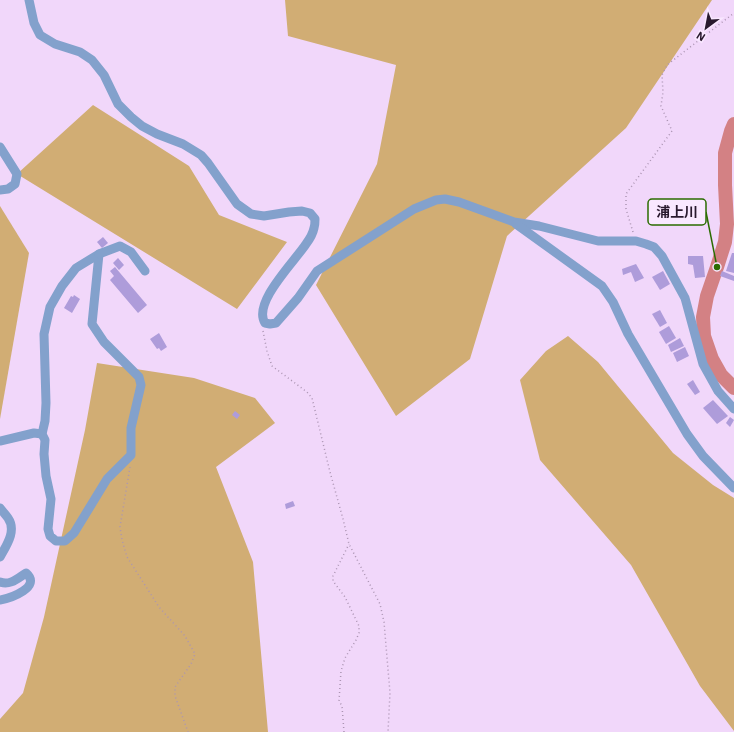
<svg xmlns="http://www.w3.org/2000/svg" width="734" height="732" font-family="'IBM Plex Sans','Noto Sans JP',sans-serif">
	<rect width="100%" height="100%" fill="#f1d7fa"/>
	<g fill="#d1ad74">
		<path d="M285,0H712L626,128L507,236L470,359L396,416L316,285L377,164L396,65L288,36Z"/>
		<path d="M93,105L189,166L219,215L287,242L237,309L17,174Z"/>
		<path d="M0,206L29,253L0,419Z"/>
		<path d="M568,336L598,362L673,453L713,485L734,498V731L700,686L631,565L540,460L520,380L546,351Z"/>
		<path d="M97,363L194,378L255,398L275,423L216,467L253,562L268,732H0V719L23,693L44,617L85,430Z"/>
	</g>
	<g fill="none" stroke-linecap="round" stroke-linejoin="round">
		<path stroke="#d38184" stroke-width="14" d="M734,124L731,131L725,153V185L727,224L725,242L717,267L707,296L703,317L704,336L712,359L721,375L734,388"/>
	</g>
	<g fill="#ae9cda">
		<path d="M103,237L108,243L102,248L97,242Z"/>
		<path d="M732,253H734V273L726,271Z"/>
		<path d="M688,256H703L705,277L695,278L693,265L688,264Z"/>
		<path d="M118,258L124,265L119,270L113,263Z"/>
		<path d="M636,264L644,278L635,282L631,272L623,275L622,269Z"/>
		<path d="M115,267L147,305L138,313L110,280L114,276L110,271Z"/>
		<path d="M663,271L670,284L660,290L652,277Z"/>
		<path d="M722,271L734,276V281L720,276Z"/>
		<path d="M74,295L80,299L72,313L64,308L71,296L73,297Z"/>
		<path d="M660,310L667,323L660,327L652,314Z"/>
		<path d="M669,326L676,338L666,344L659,332Z"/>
		<path d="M159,333L167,347L161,351L159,348L157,349L150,339Z"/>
		<path d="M680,338L684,346L671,352L668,345Z"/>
		<path d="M685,347L689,356L677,362L673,353Z"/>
		<path d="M693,380L700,392L695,395L687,384Z"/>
		<path d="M713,400L728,416L717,424L703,408Z"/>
		<path d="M235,411L240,415L237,419L232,415Z"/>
		<path d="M730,417L734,420L730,427L726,423Z"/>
		<path d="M293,501L295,506L286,509L285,504Z"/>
	</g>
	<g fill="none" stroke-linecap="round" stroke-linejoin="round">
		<g stroke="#ac95b3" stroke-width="1.5" stroke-dasharray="1 3" stroke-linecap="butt">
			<path d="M633,232L626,209V194L672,131L661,106L663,92L662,75L667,65L734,13"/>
			<path d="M263,331L267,351L272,366L307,392L312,398L330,472L343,519L349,544L380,604L384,622L390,693L388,732"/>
			<path d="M130,467L120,527L122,540L127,557L159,607L185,636L195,654L191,664L175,687V696L188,732"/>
			<path d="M344,732L342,706L339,701L341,671L345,658L356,640L359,633V626L345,597L333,581V576L349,544"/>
		</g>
		<g stroke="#83a1cc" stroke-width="9">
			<path d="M29,0L34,23L40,35L55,44L80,52L92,60L104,75L118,104L131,117L142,126L157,134L183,144L201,155L208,163L237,204L251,214L264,216L289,212L302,211L310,213L315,219C315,222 315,225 314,228C313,233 309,240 306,244C295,261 252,303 265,323L270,324L276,323L298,298L317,271L414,209L436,200L445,199L459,202L514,222L539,226L598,241H636L646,244L654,247L662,256L685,298L703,364L718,391L734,409"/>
			<path d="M0,147L17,174L15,184L8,189L0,190"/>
			<path d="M516,224L602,286L613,302L628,334L687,434L703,456L734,488"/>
			<path d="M99,254L92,324L104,342L139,377L141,385L131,428V455L107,479L74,533L65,541H56L50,536L48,529L51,499L46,476L44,454L45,440L42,434L45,421L46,403L44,334L50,307L62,286L76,268Z"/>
			<path d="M99,254L120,246L131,252L145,271"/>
			<path d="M0,441L34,433L42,434"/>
			<path d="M0,508C3,512 6,515 8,518C17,531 6,546 0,557"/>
			<path d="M0,582C10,586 18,578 26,573C42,587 11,598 0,600"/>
		</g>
	</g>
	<path fill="none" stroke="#2b6c01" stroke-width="1.5" d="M717 267L706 212"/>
	<circle fill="#2b6c01" stroke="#f9e8ff" stroke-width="1.5" cx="717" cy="267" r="4"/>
	<rect fill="#f9e8ff" stroke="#2b6c01" stroke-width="1.5" x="648" y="199" width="58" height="26" rx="4"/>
	<g font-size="14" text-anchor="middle" font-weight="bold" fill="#29192e">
		<text x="677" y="217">浦上川</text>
	</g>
	<g transform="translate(706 28) rotate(212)" stroke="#f9e8ff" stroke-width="3" paint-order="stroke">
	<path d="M0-3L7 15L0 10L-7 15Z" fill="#29192e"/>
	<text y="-6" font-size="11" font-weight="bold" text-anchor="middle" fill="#29192e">N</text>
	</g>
</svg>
